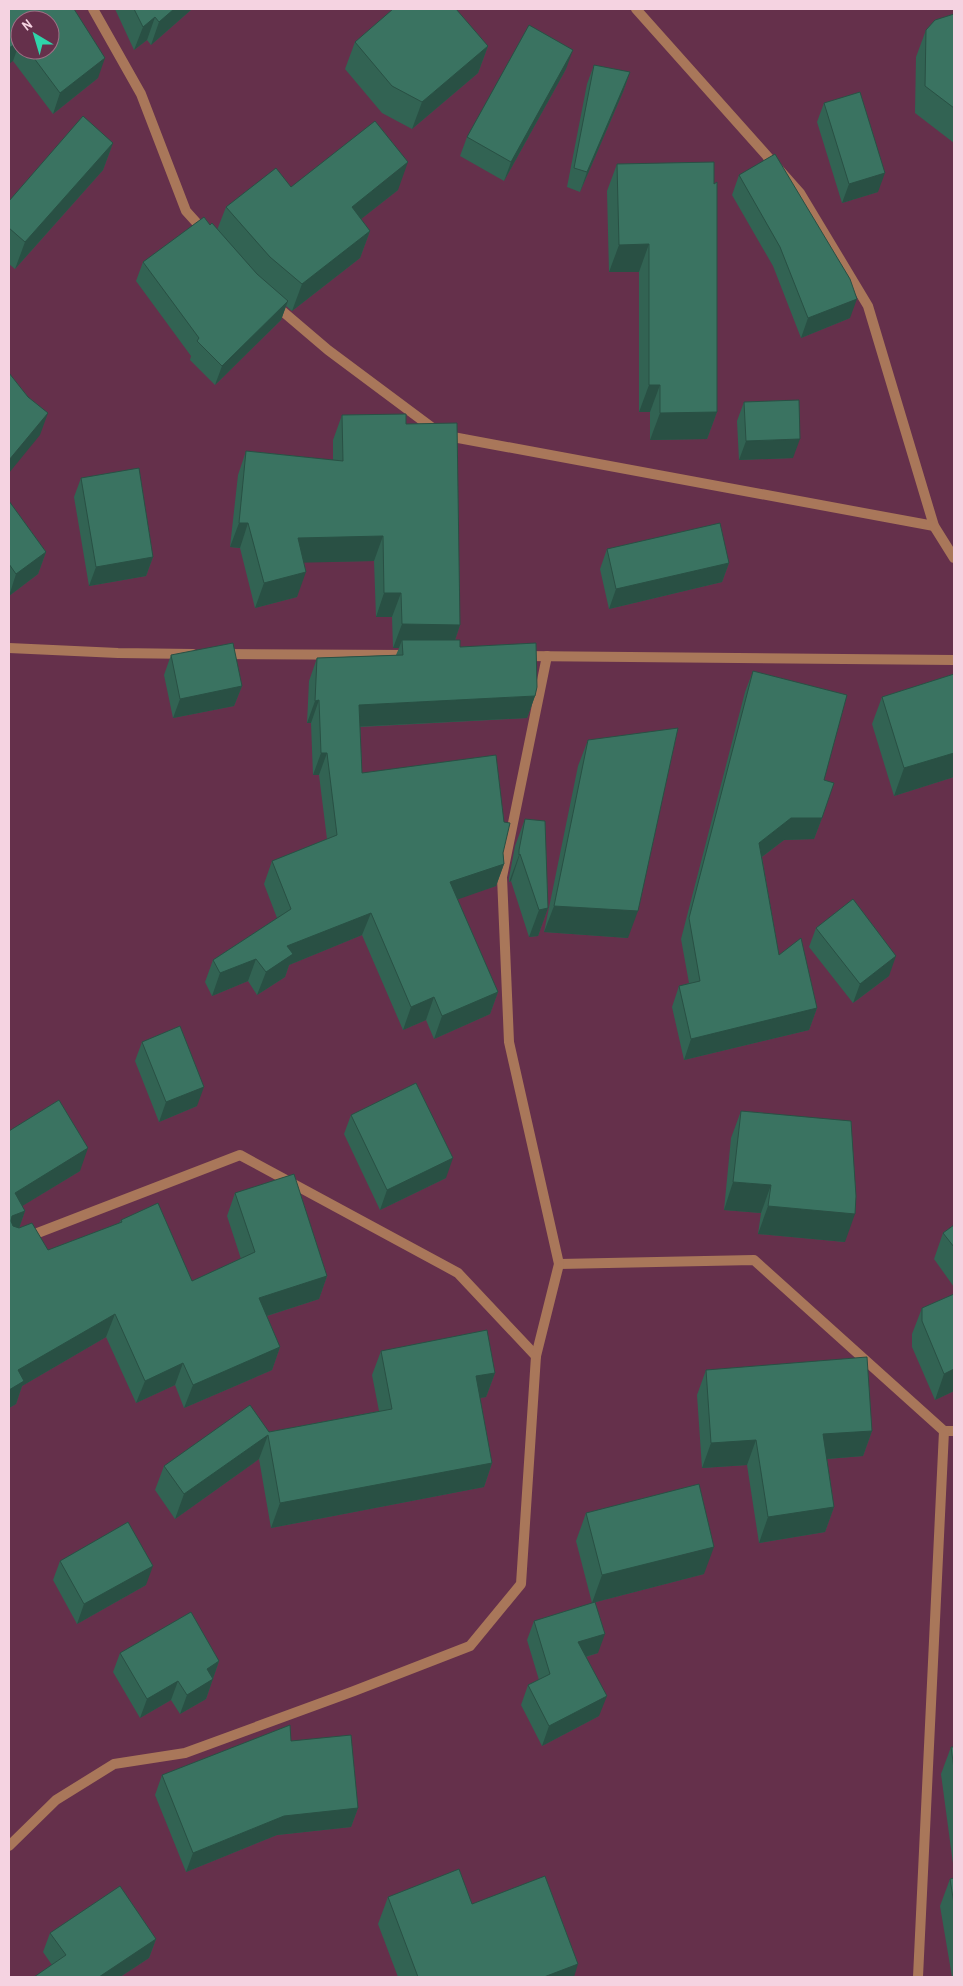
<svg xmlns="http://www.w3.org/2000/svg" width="963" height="1986" font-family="'Archivo Narrow',sans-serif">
	<rect width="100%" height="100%" fill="#65304b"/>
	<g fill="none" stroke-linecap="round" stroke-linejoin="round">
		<g stroke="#a9775a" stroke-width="10">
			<path d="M93,9L141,94L186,211L205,232"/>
			<path d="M636,9L800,193L868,306L934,526L954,558"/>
			<path d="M274,304L328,350L442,435L934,526"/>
			<path d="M9,1244L240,1155L458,1273L536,1356"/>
			<path d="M559,1264L754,1260L944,1431H954"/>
			<path d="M9,1846L56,1800L114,1764L185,1753L354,1691L470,1646L521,1584L536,1356L559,1264L509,1042L502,877L547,656"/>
			<path d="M918,1977L944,1431"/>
		</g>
		<g stroke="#a9775a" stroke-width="10">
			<path d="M9,648L118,653L193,654"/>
			<path d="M222,654L410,655"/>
			<path d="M522,656L954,660"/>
		</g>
	</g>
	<g fill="#326353" fill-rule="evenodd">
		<path d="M9,9L98,78L53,114L13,61ZM20,20L50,50H20Z"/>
		<path d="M115,9H192L151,45L147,40L134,50Z"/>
		<path d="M954,14V143L915,113L916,57L926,30Z"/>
		<path d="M355,42L488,46L478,73L412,129L382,113L345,69Z"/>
		<path d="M594,65L630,72L623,92L580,192L567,187L587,84Z"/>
		<path d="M566,69L504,181L460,156L467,137Z"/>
		<path d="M824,103L878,192L842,203L817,122Z"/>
		<path d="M113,143L103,170L15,269L9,264V201Z"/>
		<path d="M617,164L717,412L707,439L650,440V412H639V272H609L607,191Z"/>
		<path d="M739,175L850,318L801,338L773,266L732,195Z"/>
		<path d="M291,187L398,190L361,219L370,231L360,258L292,311L286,306L281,320L215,385L190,360L191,356L136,281L143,262L210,225L217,230L226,207Z"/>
		<path d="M744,402L793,458L739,460L737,421Z"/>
		<path d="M342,415L406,424L460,625L455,640L460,647L535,696L527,718L360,727L362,773L503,853L504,864L496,886L457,899L498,992L490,1014L434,1039L426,1020L403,1030L362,935L289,965L285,977L257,995L248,981L212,996L205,982L213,960L277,918L264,884L272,861L327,839L319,775H313L311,723H307L309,681L317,658L396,655L399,648H393L392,617H376L374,561L304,562L297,597L255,608L240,548L230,547L238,475L246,451L333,460V440Z"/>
		<path d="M81,478L153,557L146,576L89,586L74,497Z"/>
		<path d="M9,501L46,552L38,574L9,596Z"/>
		<path d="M607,549L729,563L722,582L609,609L600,569Z"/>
		<path d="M171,655L242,686L234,706L173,718L164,675Z"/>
		<path d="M753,671L824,780L822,818L814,839L784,840L762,857L779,955L817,1008L809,1030L684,1060L672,1007L679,986L689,983L681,939L745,692Z"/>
		<path d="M954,674V777L894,796L872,724L882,697Z"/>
		<path d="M588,740L628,938L544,932L578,766Z"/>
		<path d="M525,819L548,908L538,936L529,937L511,881L509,882V878L515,846Z"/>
		<path d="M816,928L889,976L853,1003L809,947Z"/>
		<path d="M142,1042L197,1106L159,1122L135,1061Z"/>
		<path d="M741,1111L845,1242L758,1234L761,1213L724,1210L731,1138Z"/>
		<path d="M351,1115L446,1178L380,1210L344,1134Z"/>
		<path d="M9,1131L80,1171L22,1206L25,1211L19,1228L48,1250L119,1223L121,1220L192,1281L241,1259L227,1216L235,1193L327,1276L319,1299L267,1316L280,1347L272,1370L184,1408L175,1385L136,1403L106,1337L22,1386L16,1404L9,1408Z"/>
		<path d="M954,1225V1287L934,1259L943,1233Z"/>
		<path d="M922,1308L954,1391L935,1400L912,1347V1334Z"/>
		<path d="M381,1351L495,1373L486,1397L480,1398L492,1463L484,1487L271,1528L259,1459L175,1519L155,1490L164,1466L269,1432L379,1411L372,1375Z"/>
		<path d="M706,1370L872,1431L863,1456L827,1459L834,1507L825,1532L759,1543L747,1465L702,1468L697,1395Z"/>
		<path d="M586,1513L704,1574L592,1603L576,1541Z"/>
		<path d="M60,1561L146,1585L77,1624L53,1580Z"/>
		<path d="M534,1621L598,1653L586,1657L599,1716L542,1746L521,1705L528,1685L539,1680L527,1640Z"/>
		<path d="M120,1653L219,1661L206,1699L180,1714L171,1700L140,1718L113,1672Z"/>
		<path d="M291,1741L358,1808L351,1827L277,1835L186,1872L155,1795L162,1775Z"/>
		<path d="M951,1747H954V1871L941,1774Z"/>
		<path d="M954,1878V1977H952L940,1906L950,1879Z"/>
		<path d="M388,1897L472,1904L574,1977H398L378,1924Z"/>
		<path d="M50,1933L156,1939L149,1958L120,1977H34L52,1965L43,1952Z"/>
	</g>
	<g fill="#295044">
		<path d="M174,9H192L151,45L159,22Z"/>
		<path d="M155,17L147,40L134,50L143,27Z"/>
		<path d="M20,41L13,61L9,64V48Z"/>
		<path d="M488,46L478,73L412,129L422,102Z"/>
		<path d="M573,50L566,69L504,181L511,162Z"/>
		<path d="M105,58L98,78L53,114L60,93Z"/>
		<path d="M630,72L623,92L580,192L587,172Z"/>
		<path d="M113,143L103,170L15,269L25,242Z"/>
		<path d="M408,162L398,190L342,234L352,207Z"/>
		<path d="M885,173L878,192L842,203L849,184Z"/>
		<path d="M370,231L360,258L292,311L302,284Z"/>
		<path d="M649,244L639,272H609L619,245Z"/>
		<path d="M857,299L850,318L801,338L808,318Z"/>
		<path d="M288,301L281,320L215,385L222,366Z"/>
		<path d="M649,385H660L650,412H639Z"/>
		<path d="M717,412L707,439L650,440L660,413Z"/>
		<path d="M48,413L40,435L9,473V460Z"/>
		<path d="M800,439L793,458L739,460L746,441Z"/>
		<path d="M239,523H248L240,548L230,547Z"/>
		<path d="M383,536L374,561L289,563L298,538Z"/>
		<path d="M46,552L38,574L9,596L16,574Z"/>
		<path d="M153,557L146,576L89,586L96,567Z"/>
		<path d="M729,563L722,582L609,609L616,589Z"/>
		<path d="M306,572L297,597L255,608L264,583Z"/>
		<path d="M384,593H401L392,617H376Z"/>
		<path d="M402,624L460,625L452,649L402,640L399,648H393Z"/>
		<path d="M242,686L234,706L173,718L180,699Z"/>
		<path d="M535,696L527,718L351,727L359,705Z"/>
		<path d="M319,700L311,723H307L315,701Z"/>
		<path d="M321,753H327L319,775H313Z"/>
		<path d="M954,753V777L894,796L904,768Z"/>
		<path d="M791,818H822L814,839L784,840L751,865L759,843Z"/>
		<path d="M520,854L511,881L509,882L519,855Z"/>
		<path d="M504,864L496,886L442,905L450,882Z"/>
		<path d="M554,906L638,911L628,938L544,932Z"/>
		<path d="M548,908L538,936L529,937L539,910Z"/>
		<path d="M371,913L362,935L289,965L285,977L257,995L266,972L287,946Z"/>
		<path d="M896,956L889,976L853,1003L860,984Z"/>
		<path d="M256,959L248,981L212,996L220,973Z"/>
		<path d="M498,992L490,1014L434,1039L442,1016Z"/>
		<path d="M434,997L426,1020L403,1030L411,1007Z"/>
		<path d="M817,1008L809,1030L684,1060L691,1039Z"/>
		<path d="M204,1087L197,1106L159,1122L166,1102Z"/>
		<path d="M88,1148L80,1171L9,1214L15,1193Z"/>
		<path d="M453,1158L446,1178L380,1210L387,1190Z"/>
		<path d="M733,1182L771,1185L761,1213L724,1210Z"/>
		<path d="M768,1206L855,1214L845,1242L758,1234Z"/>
		<path d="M25,1211L17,1234L9,1225L12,1216Z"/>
		<path d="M327,1276L319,1299L251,1321L259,1298Z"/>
		<path d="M115,1314L106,1337L22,1386L16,1404L9,1408V1390L18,1370Z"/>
		<path d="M280,1347L272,1370L184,1408L193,1385Z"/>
		<path d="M183,1363L175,1385L136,1403L145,1381Z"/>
		<path d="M954,1369V1391L935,1400L944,1374Z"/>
		<path d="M495,1373L486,1397L467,1400L476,1376Z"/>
		<path d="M872,1431L863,1456L814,1460L823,1434Z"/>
		<path d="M268,1435L259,1459L175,1519L184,1494Z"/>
		<path d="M756,1440L747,1465L702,1468L711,1443Z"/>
		<path d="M492,1463L484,1487L271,1528L280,1503Z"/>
		<path d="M834,1507L825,1532L759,1543L768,1517Z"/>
		<path d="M714,1547L704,1574L592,1603L602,1575Z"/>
		<path d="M153,1566L146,1585L77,1624L84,1604Z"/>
		<path d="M605,1634L598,1653L571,1661L578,1642Z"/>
		<path d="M219,1661L206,1699L180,1714L187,1695L207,1669Z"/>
		<path d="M178,1681L171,1700L140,1718L147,1699Z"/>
		<path d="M607,1696L599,1716L542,1746L549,1726Z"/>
		<path d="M358,1808L351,1827L277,1835L186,1872L193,1853L284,1816Z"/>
		<path d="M156,1939L149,1958L120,1977H99Z"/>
		<path d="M578,1964L574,1977H544Z"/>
	</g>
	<g fill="#3a7361" stroke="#295044">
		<path d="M9,9H74L105,58L60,93L28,50H50V20H20V41L9,48Z"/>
		<path d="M134,9H174L159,22L155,17L143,27Z"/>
		<path d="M393,9H456L488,46L422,102L392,86L355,42Z"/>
		<path d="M954,14V108L925,86L926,30L935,20Z"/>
		<path d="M529,25L573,50L511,162L467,137Z"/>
		<path d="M594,65L630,72L587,172L574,168Z"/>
		<path d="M860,92L885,173L849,184L824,103Z"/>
		<path d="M83,116L113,143L25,242L9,228V201Z"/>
		<path d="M375,121L408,162L352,207L370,231L302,284L270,257L226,207L276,168L291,187Z"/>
		<path d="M775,154L850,279L857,299L808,318L780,247L739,175Z"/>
		<path d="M714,162V184L717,182V412L660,413V385H649V244L619,245L617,164Z"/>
		<path d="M204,217L210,225L212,223L257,274L288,301L222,366L197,341L199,338L143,262Z"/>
		<path d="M9,373L28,397L48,413L9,460Z"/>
		<path d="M799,400L800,439L746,441L744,402Z"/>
		<path d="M406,414V424L457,423L460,625L402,624L401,593H384L383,536L298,538L306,572L264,583L248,523H239L246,451L343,461L342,415Z"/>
		<path d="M139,468L153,557L96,567L81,478Z"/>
		<path d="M9,501L46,552L16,574L9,564Z"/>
		<path d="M720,523L729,563L616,589L607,549Z"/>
		<path d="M402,640H460V647L536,643L537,687L535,696L359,705L362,773L496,755L504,822L510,823L503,853L504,864L450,882L498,992L442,1016L434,997L411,1007L371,913L287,946L293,954L266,972L256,959L220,973L213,960L291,909L272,861L337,835L327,753H321L319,700L315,701L317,658L403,655Z"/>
		<path d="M233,643L242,686L180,699L171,655Z"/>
		<path d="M753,671L847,695L824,780L834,783L822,818H791L759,843L779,955L801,938L817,1008L691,1039L679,986L700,981L689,918Z"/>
		<path d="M954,674V753L904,768L882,697Z"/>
		<path d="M678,728L638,911L554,906L588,740Z"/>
		<path d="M525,819L545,821L548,908L539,910L520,854L519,855V850Z"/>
		<path d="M853,899L896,956L860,984L816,928Z"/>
		<path d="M180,1026L204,1087L166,1102L142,1042Z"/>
		<path d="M416,1083L453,1158L387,1190L351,1115Z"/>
		<path d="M59,1100L88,1148L15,1193L25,1211L12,1216L11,1221L13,1226L19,1228L32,1223L48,1250L122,1222L121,1220L158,1203L192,1281L255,1252L235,1193L294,1174L327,1276L259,1298L280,1347L193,1385L183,1363L145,1381L115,1314L18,1370L24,1381L9,1390V1131Z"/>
		<path d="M741,1111L851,1121L856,1196L855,1214L768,1206L771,1185L733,1182Z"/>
		<path d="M954,1225V1247L943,1233Z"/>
		<path d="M954,1294V1369L944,1374L922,1321V1308Z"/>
		<path d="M487,1330L495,1373L476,1376L492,1463L280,1503L268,1435L184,1494L164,1466L250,1405L269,1432L392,1409L381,1351Z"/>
		<path d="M867,1357L872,1431L823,1434L834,1507L768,1517L756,1440L711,1443L706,1370Z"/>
		<path d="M699,1484L714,1547L602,1575L586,1513Z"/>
		<path d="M128,1522L153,1566L84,1604L60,1561Z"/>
		<path d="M595,1602L605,1634L578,1642L607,1696L549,1726L528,1685L550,1674L534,1621Z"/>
		<path d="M191,1612L219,1661L207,1669L213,1679L187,1695L178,1681L147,1699L120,1653Z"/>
		<path d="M290,1725L291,1741L351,1735L358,1808L284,1816L193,1853L162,1775Z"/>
		<path d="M951,1747H954V1769Z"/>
		<path d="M459,1869L472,1904L545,1876L578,1964L544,1977H418L388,1897Z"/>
		<path d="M954,1878V1904L950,1879Z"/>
		<path d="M120,1886L156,1939L99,1977H34L66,1955L50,1933Z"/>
	</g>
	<rect width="963" height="1986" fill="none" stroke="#f5d3e1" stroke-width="20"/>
	<g transform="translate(35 35) rotate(322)"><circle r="24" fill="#65304b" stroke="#9f7187"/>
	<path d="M0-4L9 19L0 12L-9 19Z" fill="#2fd4aa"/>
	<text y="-8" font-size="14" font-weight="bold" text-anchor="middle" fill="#f5d3e1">N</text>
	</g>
</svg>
